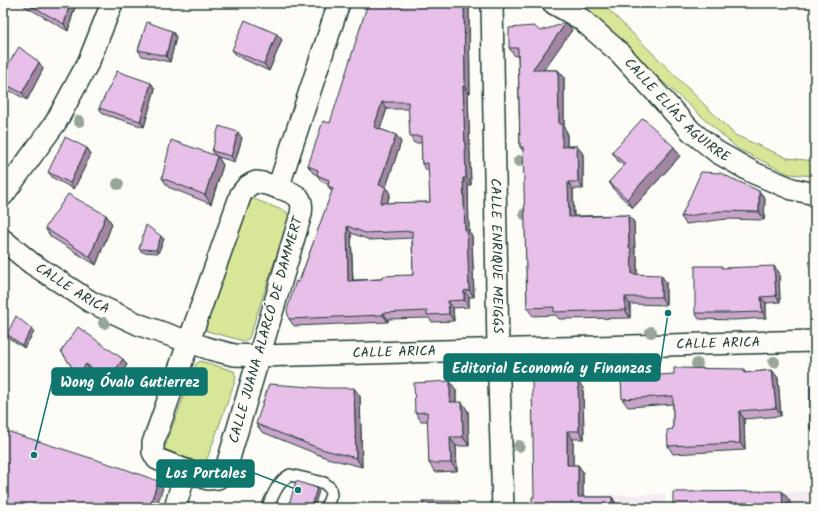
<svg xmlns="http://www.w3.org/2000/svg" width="818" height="511" font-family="Kalam,sans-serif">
	<rect width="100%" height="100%" fill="#fdfcf7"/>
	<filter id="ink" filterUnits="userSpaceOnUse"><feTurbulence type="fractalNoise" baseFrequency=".025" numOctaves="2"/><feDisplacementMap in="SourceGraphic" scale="8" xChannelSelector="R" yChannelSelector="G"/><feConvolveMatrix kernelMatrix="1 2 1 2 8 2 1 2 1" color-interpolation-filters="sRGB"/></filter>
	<g filter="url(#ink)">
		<g fill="#f6eaf2">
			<path d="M815,491V508H718L717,494Z"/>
			<path d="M665,494L666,508H585V496Z"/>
		</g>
		<g fill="#d8e698" stroke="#7c9266">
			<path d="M575,3H602L735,135L787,158L815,161V176L789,174L738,149Z"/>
			<path d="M254,199L287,212L289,218L249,338L244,341L207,331L205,325L249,201Z"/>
			<path d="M200,361L234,371L236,378L205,465L164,449L196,364Z"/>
		</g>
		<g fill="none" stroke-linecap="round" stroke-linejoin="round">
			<defs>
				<path id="lane" d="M267,508C273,496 277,482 290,475L324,483L330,488L331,495L326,508"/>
				<g id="street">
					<path id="s1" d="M492,3L498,349L503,508"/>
					<path id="s2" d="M553,3L581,19L620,53L691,131L717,152L754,173L792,189L815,194"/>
					<path d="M256,182C265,183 293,191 299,198C302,202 302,208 301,214L225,472L218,478L208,479L157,459L153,452V443L241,194C245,188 249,184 256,182Z"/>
					<path d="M278,188L339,3"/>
					<path d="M3,195L56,122L89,61L112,3"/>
					<path id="s3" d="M3,240L31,263L91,302L140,325L210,349L234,355L259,356L815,341"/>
					<path d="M175,508L186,470"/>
				</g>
			</defs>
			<use href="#lane" stroke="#1f3d34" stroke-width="14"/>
			<use href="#street" stroke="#1f3d34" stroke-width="24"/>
			<use href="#lane" stroke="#fdfcf7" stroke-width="11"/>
			<use href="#street" stroke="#fdfcf7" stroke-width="21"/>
		</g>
		<g fill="#97a697">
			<circle cx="79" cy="121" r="6"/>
			<circle cx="519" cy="161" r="6"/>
			<circle cx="118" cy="184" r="6"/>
			<circle cx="525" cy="214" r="6"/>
			<circle cx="104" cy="323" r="6"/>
			<circle cx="651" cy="332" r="6"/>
			<circle cx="774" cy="362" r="6"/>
			<circle cx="697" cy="364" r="6"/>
			<circle cx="519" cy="446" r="6"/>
		</g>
		<g fill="#c7a4c8" stroke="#1f3d34" fill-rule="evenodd">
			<path d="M22,3H76L68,31L23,5Z"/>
			<path d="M469,3L470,93H468L471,185H468L469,232L472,236L474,297H469V307L453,308L454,321L432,322L429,318L388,319V322L294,326L289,319L299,282L332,192L328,186V184L322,182L317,175L313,173L308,166L330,123ZM387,109H409L410,136L414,143H422V164L427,171L429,170L430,202L387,203L390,194L386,187L401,142L396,135L380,129ZM351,233L370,240L412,238L413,275L382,279L353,280Z"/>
			<path d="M566,23L572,30L543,70H558L564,77V128L567,132V146H577L583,154V189H573L574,216L628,215L634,222L635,253L637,256V274L666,282V305L630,304V318L559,319L556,315L533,316L527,308L524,152L520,147L518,56H515L509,48Z"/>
			<path d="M172,31L176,37L170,62L142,56L138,50Z"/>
			<path d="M277,34L282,40L269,71L237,56L232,50Z"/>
			<path d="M43,69L27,100L3,87V72Z"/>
			<path d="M151,83L155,89L144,127L103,114L99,108Z"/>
			<path d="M242,138L235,162L218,157L223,165L211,204L168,187L162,178L215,155L212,151Z"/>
			<path d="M674,147L680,156L633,208L615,191L609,182L624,166L618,161L612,152Z"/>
			<path d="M87,148L91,154L74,189L53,178L48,172Z"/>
			<path d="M759,191L765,198L764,220L727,219L686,224L681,217Z"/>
			<path d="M106,215L112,224L96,265L51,237L45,228Z"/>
			<path d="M164,239L158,253L142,252L139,249Z"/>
			<path d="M779,272L780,302L766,303V318L734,320L699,319L695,313Z"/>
			<path d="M34,332L24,348L9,338L7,334Z"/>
			<path d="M61,351L123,359L127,365L113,386L90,370L82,382Z"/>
			<path d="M744,369L746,373L772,370L778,378L781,416L744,419L745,450L673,454L668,446L673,429V404L628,407L622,399Z"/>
			<path d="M815,387V434H814L810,428Z"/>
			<path d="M583,388L584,439H573V465H578L583,472V497H612L617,505L534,497Z"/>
			<path d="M456,390V402L468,411L469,446H456L457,471L435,472L429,463L428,421H421L415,413Z"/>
			<path d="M360,396L362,467L327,458L262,432L256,424Z"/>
		</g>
		<g fill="#a286a2" stroke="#1f3d34">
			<path d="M70,3H76L68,31L64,24Z"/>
			<path d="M464,3H469L470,93L465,86Z"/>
			<path d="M566,23L572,30L538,78L532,70Z"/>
			<path d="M172,31L176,37L170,62L166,56Z"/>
			<path d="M277,34L282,40L269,71L264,64Z"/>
			<path d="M39,62L43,69L27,100L22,93Z"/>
			<path d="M558,70L564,77V128L567,132V154L562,147L559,124Z"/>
			<path d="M151,83L155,89L144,127L140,121Z"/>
			<path d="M463,86L468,93L471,185L466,178Z"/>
			<path d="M382,102L387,109L378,134L374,127Z"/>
			<path d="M238,132L242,138L235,162L231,156Z"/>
			<path d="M396,135L401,142L386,187L390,194L385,210L380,203L379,185Z"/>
			<path d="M577,146L583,154V189L578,182Z"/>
			<path d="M674,147L680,156L633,208L627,199Z"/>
			<path d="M87,148L91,154L74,189L70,183Z"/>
			<path d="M217,156L223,165L211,204L205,195Z"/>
			<path d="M463,178L468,185L469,232L472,236L474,297L469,290L465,230Z"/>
			<path d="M568,182L573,189L574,224L569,217Z"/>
			<path d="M759,191L765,198L764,220L759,212Z"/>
			<path d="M106,215L112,224L96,265L90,257Z"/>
			<path d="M628,215L634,222L635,253L637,256V282L632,274L629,248Z"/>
			<path d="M347,226L351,233L353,288L348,281Z"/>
			<path d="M161,236L164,239L158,253L156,250Z"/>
			<path d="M774,266L779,272L780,302L776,296Z"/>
			<path d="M661,275L666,282V305L661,297Z"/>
			<path d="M464,291L469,297V307L464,300Z"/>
			<path d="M625,297L630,304V318L625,310Z"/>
			<path d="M761,297L766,303V318L762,312Z"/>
			<path d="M448,301L453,308L454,321L449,314Z"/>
			<path d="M383,313L388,319V322L383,315Z"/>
			<path d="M32,329L34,332L24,348L22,345Z"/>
			<path d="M123,359L127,365L113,386L108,380Z"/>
			<path d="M86,364L90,370L82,382L78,376Z"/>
			<path d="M772,370L778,378L781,416L776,408Z"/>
			<path d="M578,380L583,388L584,439L579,431Z"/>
			<path d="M450,381L456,390V411L450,402Z"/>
			<path d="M354,388L360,396L362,467L356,458Z"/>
			<path d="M462,402L468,411L469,446L463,437Z"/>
			<path d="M739,411L744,419L745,450L740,443Z"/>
			<path d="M567,431L573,439V472L567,465Z"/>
			<path d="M450,437L456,446L457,471L451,463Z"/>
			<path d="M578,465L583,472V505L578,497Z"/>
			<path d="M158,481L163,488L156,508H149Z"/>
			<path d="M317,488L319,491L314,508H311Z"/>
			<path d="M782,491L790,501V508H783Z"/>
			<path d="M612,497L617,505V508H612Z"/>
			<path d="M459,501L464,507V508H459Z"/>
		</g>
		<g fill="#e7bfe8" stroke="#1f3d34" fill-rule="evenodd">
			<path d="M26,3H70L64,24Z"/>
			<path d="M368,3H464L465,86H463L466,178H463L465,230H467L469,290L464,291V300L448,301L449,314L427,315V311L383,313V315L289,319L287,310L296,281L299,282L333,188L328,186L329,180L317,175L318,170L308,166L323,121L330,123ZM382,102H408L410,136H421L422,164L428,163L430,202L380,203L386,187L379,185L396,135L374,127ZM347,226L365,233L412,231L413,275L382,276V279L348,281Z"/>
			<path d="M245,20L277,34L264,64L232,50Z"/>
			<path d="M147,22L172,31L166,56L138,50Z"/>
			<path d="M566,23L532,70H558L559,124H562V147L577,146L578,182H568L569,217L628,215L629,248H631L632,274L661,275V297H625V310L554,312V307L527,308L523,147H520L518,48H509V28L534,26L540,31Z"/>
			<path d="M19,47L39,62L22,93L3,83V72Z"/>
			<path d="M117,71L151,83L140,121L99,108Z"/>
			<path d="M643,118L674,147L627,199L609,182L625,164L612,152Z"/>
			<path d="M219,126L238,132L231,156L212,151Z"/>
			<path d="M65,137L87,148L70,183L48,172Z"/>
			<path d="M171,140L217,156L205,195L162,178Z"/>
			<path d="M701,172L720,173L759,191V212L721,211L681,217Z"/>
			<path d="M68,194L106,215L90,257L45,228Z"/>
			<path d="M146,225L161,236L156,250L139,249Z"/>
			<path d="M695,266H722V268L774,266L776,296L761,297L762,312L729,313H695Z"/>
			<path d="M16,316L32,329L22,345L7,334Z"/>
			<path d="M78,327L123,359L108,380L86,364L78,376L61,351Z"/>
			<path d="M674,368L744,369V373L772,370L776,408L739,411L740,443L668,446L667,430L673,429V396L622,399L621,378L674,374Z"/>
			<path d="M578,380L579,431H567V465H578V497H612V508H532V497H534L532,381Z"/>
			<path d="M450,381V402H462L463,437H450L451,463H429L427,412L415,413L414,383Z"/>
			<path d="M269,384L325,388H354L356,458L321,449L256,424Z"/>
			<rect x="810" y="387" width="5" height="41"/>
			<path d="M3,430L122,468L158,481L149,508H3Z"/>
			<path d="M296,481L317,488L311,508H288Z"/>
			<path d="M782,491L783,508H673V492Z"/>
			<rect x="423" y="501" width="36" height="7"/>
		</g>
	</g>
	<g text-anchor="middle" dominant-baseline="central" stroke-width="3.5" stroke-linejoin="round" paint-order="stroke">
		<g font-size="14" fill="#1f3d34" stroke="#fdfcf7">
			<text stroke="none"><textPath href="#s2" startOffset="165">CALLE ELÍAS AGUIRRE</textPath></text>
			<text stroke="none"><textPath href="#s1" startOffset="253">CALLE ENRIQUE MEIGGS</textPath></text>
			<text stroke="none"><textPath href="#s3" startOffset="85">CALLE ARICA</textPath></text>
			<text transform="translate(266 330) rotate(-74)">CALLE JUANA ALARCÓ DE DAMMERT</text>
			<text stroke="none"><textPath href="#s3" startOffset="745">CALLE ARICA</textPath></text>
			<text stroke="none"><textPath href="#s3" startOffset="421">CALLE ARICA</textPath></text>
		</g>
	</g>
	<path fill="none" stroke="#0f766e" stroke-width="1.5" d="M668 313L660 367M34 455L52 382M298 490L254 473"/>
	<g fill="#0f766e" stroke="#fdfcf7" stroke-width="1.5">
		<circle cx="668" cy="313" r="4"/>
		<circle cx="34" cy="455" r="4"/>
		<circle cx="298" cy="490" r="4"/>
	</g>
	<g fill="#0f766e" stroke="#0f766e" stroke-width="1.5">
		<rect x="444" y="354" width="216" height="27" rx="4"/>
		<rect x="52" y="368" width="155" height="27" rx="4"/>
		<rect x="157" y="460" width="97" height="27" rx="4"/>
	</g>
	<g font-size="15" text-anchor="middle" font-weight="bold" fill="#fff">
		<text x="552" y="373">Editorial Economía y Finanzas</text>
		<text x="130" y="387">Wong Óvalo Gutierrez</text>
		<text x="206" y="478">Los Portales</text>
	</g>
	<rect width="818" height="511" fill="none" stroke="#fdfcf7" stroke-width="16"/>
	<rect x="8" y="8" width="802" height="495" fill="none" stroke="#1f3d34" stroke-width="1.5" filter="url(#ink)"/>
</svg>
